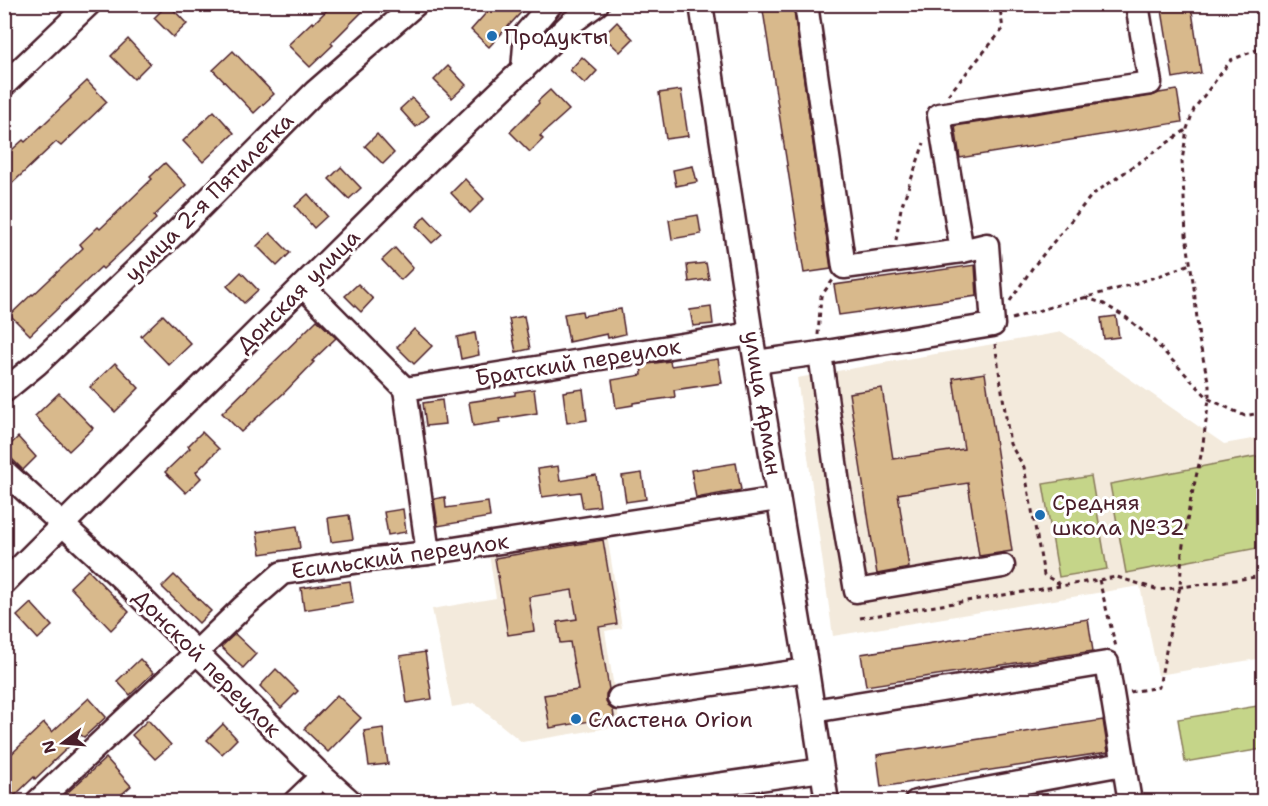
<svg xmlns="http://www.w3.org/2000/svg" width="1268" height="806" font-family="'Shantell Sans',sans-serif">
	<rect width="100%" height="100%" fill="#fff"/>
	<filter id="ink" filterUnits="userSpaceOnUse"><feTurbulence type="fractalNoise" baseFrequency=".0167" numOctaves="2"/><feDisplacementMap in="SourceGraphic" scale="12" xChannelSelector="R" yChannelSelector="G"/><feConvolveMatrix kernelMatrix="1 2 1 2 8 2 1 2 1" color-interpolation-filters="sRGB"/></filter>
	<g filter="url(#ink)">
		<g fill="#f3eadc">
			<path d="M1062,332L1224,444L1263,437V658L1158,675L1140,586L833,636L797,378Z"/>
			<path d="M607,535L622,628L605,631L620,726L522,742L474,703L452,707L432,609L496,598L489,554Z"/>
		</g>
		<g fill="#c5d589" stroke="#887a5a" stroke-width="1.5">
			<path d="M1263,455V547L1126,573L1110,484Z"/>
			<path d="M1091,476L1107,569L1059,577L1043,484Z"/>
			<path d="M1257,706L1263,749L1185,762L1178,719Z"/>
		</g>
		<g fill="#d8b98c" stroke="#4a1f2b" stroke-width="1.5">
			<path d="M168,4L187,24L173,37L154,18Z"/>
			<path d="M333,4H370L331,43L333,45L310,67L288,45L312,22L313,24Z"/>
			<path d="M494,4H529L489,47L471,30Z"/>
			<path d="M762,4H793L831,269L804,273Z"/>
			<path d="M1161,4H1191L1201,73L1173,78Z"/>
			<path d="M617,22L633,39L620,52L603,36Z"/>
			<path d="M128,39L150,63L134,79L111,56Z"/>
			<path d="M233,51L274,94L254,113L213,70Z"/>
			<path d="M582,57L597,71L585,84L570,70Z"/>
			<path d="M448,66L466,85L452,98L434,80Z"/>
			<path d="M87,81L107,102L61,146L56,142L4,191V157L23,140L25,142L71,98L70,97Z"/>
			<path d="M550,90L569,110L540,136L543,139L530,152L510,132L539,103L538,101Z"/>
			<path d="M681,90L688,136L666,139L659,93Z"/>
			<path d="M1177,90L1182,122L960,158L955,126L1152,96L1159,93Z"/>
			<path d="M412,98L429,116L416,127L400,109Z"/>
			<path d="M214,111L234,133L203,162L183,141Z"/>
			<path d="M377,134L394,153L383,164L365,146Z"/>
			<path d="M165,163L186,185L154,216L156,219L103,269L101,267L30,335L10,315L32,294L33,295L83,248L80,244L98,227L100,229L152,179L150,177Z"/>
			<path d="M693,166L697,182L676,186L673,170Z"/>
			<path d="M341,167L361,188L349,199L329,179Z"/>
			<path d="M465,179L484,199L470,213L451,193Z"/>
			<path d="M308,194L327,216L314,228L295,206Z"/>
			<path d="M698,215L701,234L672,239L669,220Z"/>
			<path d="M425,216L442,234L432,243L416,226Z"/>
			<path d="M270,233L290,253L277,266L257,246Z"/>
			<path d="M395,248L413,268L401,280L382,260Z"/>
			<path d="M706,263L709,279L689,282L687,265Z"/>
			<path d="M975,265L977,296L839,315L834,285Z"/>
			<path d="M241,272L258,290L244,303L227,286Z"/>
			<path d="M358,284L373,299L361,312L345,296Z"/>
			<path d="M711,307L713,324L693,326L690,310Z"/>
			<path d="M621,309L625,334L608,338L607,334L569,342L564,314L582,311L583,316Z"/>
			<path d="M163,315L191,344L169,365L141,336Z"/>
			<path d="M524,316L530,349L516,352L509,319Z"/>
			<path d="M1116,316L1119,337L1104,339L1101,318Z"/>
			<path d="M317,320L336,338L312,361L314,362L285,392L241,432L222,413Z"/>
			<path d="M414,329L432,346L414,364L397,347Z"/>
			<path d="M475,333L479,355L461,359L457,337Z"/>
			<path d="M718,359L722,383L674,390L675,397L633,403V405L616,408L612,380L642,375L641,365L670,361L671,366Z"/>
			<path d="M115,363L139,388L115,412L90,387Z"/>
			<path d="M985,373L1012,551L979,556L968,483L898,494L909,568L877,574L849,393L882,388L893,459L964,449L953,378Z"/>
			<path d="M534,389L537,413L499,419L500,422L473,426L469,402L515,395V392Z"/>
			<path d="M583,389L587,420L567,423L563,392Z"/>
			<path d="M59,393L93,428L69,451L35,416Z"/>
			<path d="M442,400L445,424L426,426L423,403Z"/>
			<path d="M202,432L219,449L196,472L201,478L186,493L165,472L190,448L188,446Z"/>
			<path d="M18,437L36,457L23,470L4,451Z"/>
			<path d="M736,463L741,490L696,498L691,470Z"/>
			<path d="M558,466L560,481L596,475L600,506L583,508L580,492L542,497L538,469Z"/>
			<path d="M642,473L646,499L626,502L622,476Z"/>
			<path d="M445,497L446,508L488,502L490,517L438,526L434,499Z"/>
			<path d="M403,509L406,532L388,535L384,512Z"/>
			<path d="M349,515L353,539L331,542L328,518Z"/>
			<path d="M297,526L300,548L261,554L257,532Z"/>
			<path d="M603,540L617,624L599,627L609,689L606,694V701L608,706L613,710L614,717L550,728L544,695L578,690L570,642L560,643L557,622L577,619L572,590L529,597L534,631L508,635L495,558Z"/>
			<path d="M88,570L129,612L111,630L70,587Z"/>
			<path d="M174,575L211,611L199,623L162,587Z"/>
			<path d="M350,581L353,602L304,610L301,588Z"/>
			<path d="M31,603L52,626L38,639L17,616Z"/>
			<path d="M1088,619L1093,651L866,686L861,654Z"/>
			<path d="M235,634L256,654L243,668L221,647Z"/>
			<path d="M425,652L432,699L407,703L400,656Z"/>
			<path d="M140,659L153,673L130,695L117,681Z"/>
			<path d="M276,669L298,691L281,708L260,686Z"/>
			<path d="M337,695L361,718L328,752L304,729Z"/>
			<path d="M89,698L106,717L84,737L81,735L35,779L34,777L9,801H4V761L44,723L52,732Z"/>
			<path d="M148,720L171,745L155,759L132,735Z"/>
			<path d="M1103,720L1108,752L881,787L877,755Z"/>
			<path d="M223,724L237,739L222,754L207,740Z"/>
			<path d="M383,728L388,764L369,766L364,731Z"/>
			<path d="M106,758L131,786L114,801H58Z"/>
		</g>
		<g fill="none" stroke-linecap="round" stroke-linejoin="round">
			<defs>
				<g id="minor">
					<path d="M701,4L751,334L807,670L827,802"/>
					<path d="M806,4L844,267L962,251L939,115L1150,83L1137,4"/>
					<path d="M523,70L526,33L551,4"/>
					<path d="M4,85L89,4"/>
					<path d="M303,286L405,389"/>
					<path d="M820,353L993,325L987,245L962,251"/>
					<path d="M756,362L820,353L838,484L856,591L1003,566"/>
					<path d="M4,391L37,364L177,231L315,92L416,4"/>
					<path d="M4,471L121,578L322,776L351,802"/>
					<path d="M428,553L405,389L751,334"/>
					<path d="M4,583L439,150L571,23L597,4"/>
					<path d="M619,698L807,670"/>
					<path d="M813,711L1107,663L1130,802"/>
					<path d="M37,802L197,652L242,608L282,573L367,560L428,553L778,499"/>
					<path d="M295,802L322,776"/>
					<path d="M597,802L822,770"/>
					<path d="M916,802L1123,764"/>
				</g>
			</defs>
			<use href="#minor" stroke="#4a1f2b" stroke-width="27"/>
			<g stroke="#4a1f2b" stroke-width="3" stroke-dasharray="4.5 4.5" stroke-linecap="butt">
				<path d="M948,95L1003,29L1000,9L1003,4"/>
				<path d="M896,240L901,208L924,143"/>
				<path d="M1085,297L1104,304L1127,318L1153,340L1209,399L1245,416L1264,412"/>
				<path d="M1010,301L1033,267L1092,195L1186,130"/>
				<path d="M1012,319C1071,299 1133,288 1190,264"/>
				<path d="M818,335L821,296L833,280"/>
				<path d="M995,344L1010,444L1024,467L1044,575L1063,586"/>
				<path d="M1099,580L1116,647"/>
				<path d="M860,618L1117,577L1159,590L1264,576"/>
				<path d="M1130,692L1159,687L1172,620L1180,587L1182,551L1190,503L1202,451L1209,399V385L1199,340L1194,288L1186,235L1182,161L1187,129L1194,109L1231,60L1264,47"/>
			</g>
			<use href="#minor" stroke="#fff" stroke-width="22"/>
		</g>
	</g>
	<g fill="#1f6fb2" stroke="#fff" stroke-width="2">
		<circle cx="492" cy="36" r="6"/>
		<circle cx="1040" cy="515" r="6"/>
		<circle cx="576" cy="719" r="6"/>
	</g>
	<g text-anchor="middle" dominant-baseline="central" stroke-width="6" stroke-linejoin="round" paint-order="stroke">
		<g font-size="22" fill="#4a1f2b" stroke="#fff" text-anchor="start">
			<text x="504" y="36">Продукты</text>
			<text x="1052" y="502">Средняя<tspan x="1052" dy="25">школа №32</tspan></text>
			<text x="588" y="719">Сластена Orion</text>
		</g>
		<g font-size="22" fill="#4a1f2b" stroke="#fff">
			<text transform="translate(209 197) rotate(-45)">улица 2-я Пятилетка</text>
			<text transform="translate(298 291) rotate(-45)">Донская улица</text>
			<text transform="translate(578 362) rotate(-9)">Братский переулок</text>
			<text transform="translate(763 403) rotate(81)">улица Арман</text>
			<text transform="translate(400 556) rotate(-8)">Есильский переулок</text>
			<text transform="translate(207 663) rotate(45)">Донской переулок</text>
		</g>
	</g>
	<rect width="1268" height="806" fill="none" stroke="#fff" stroke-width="24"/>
	<rect x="12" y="12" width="1244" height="782" fill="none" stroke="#4a1f2b" stroke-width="2" filter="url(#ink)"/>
	<g transform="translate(63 743) rotate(254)" stroke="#ffffff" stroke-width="4.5" paint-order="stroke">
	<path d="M0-4.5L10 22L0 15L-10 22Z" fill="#4a1f2b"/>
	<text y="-9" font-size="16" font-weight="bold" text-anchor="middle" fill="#4a1f2b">N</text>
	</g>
</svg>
